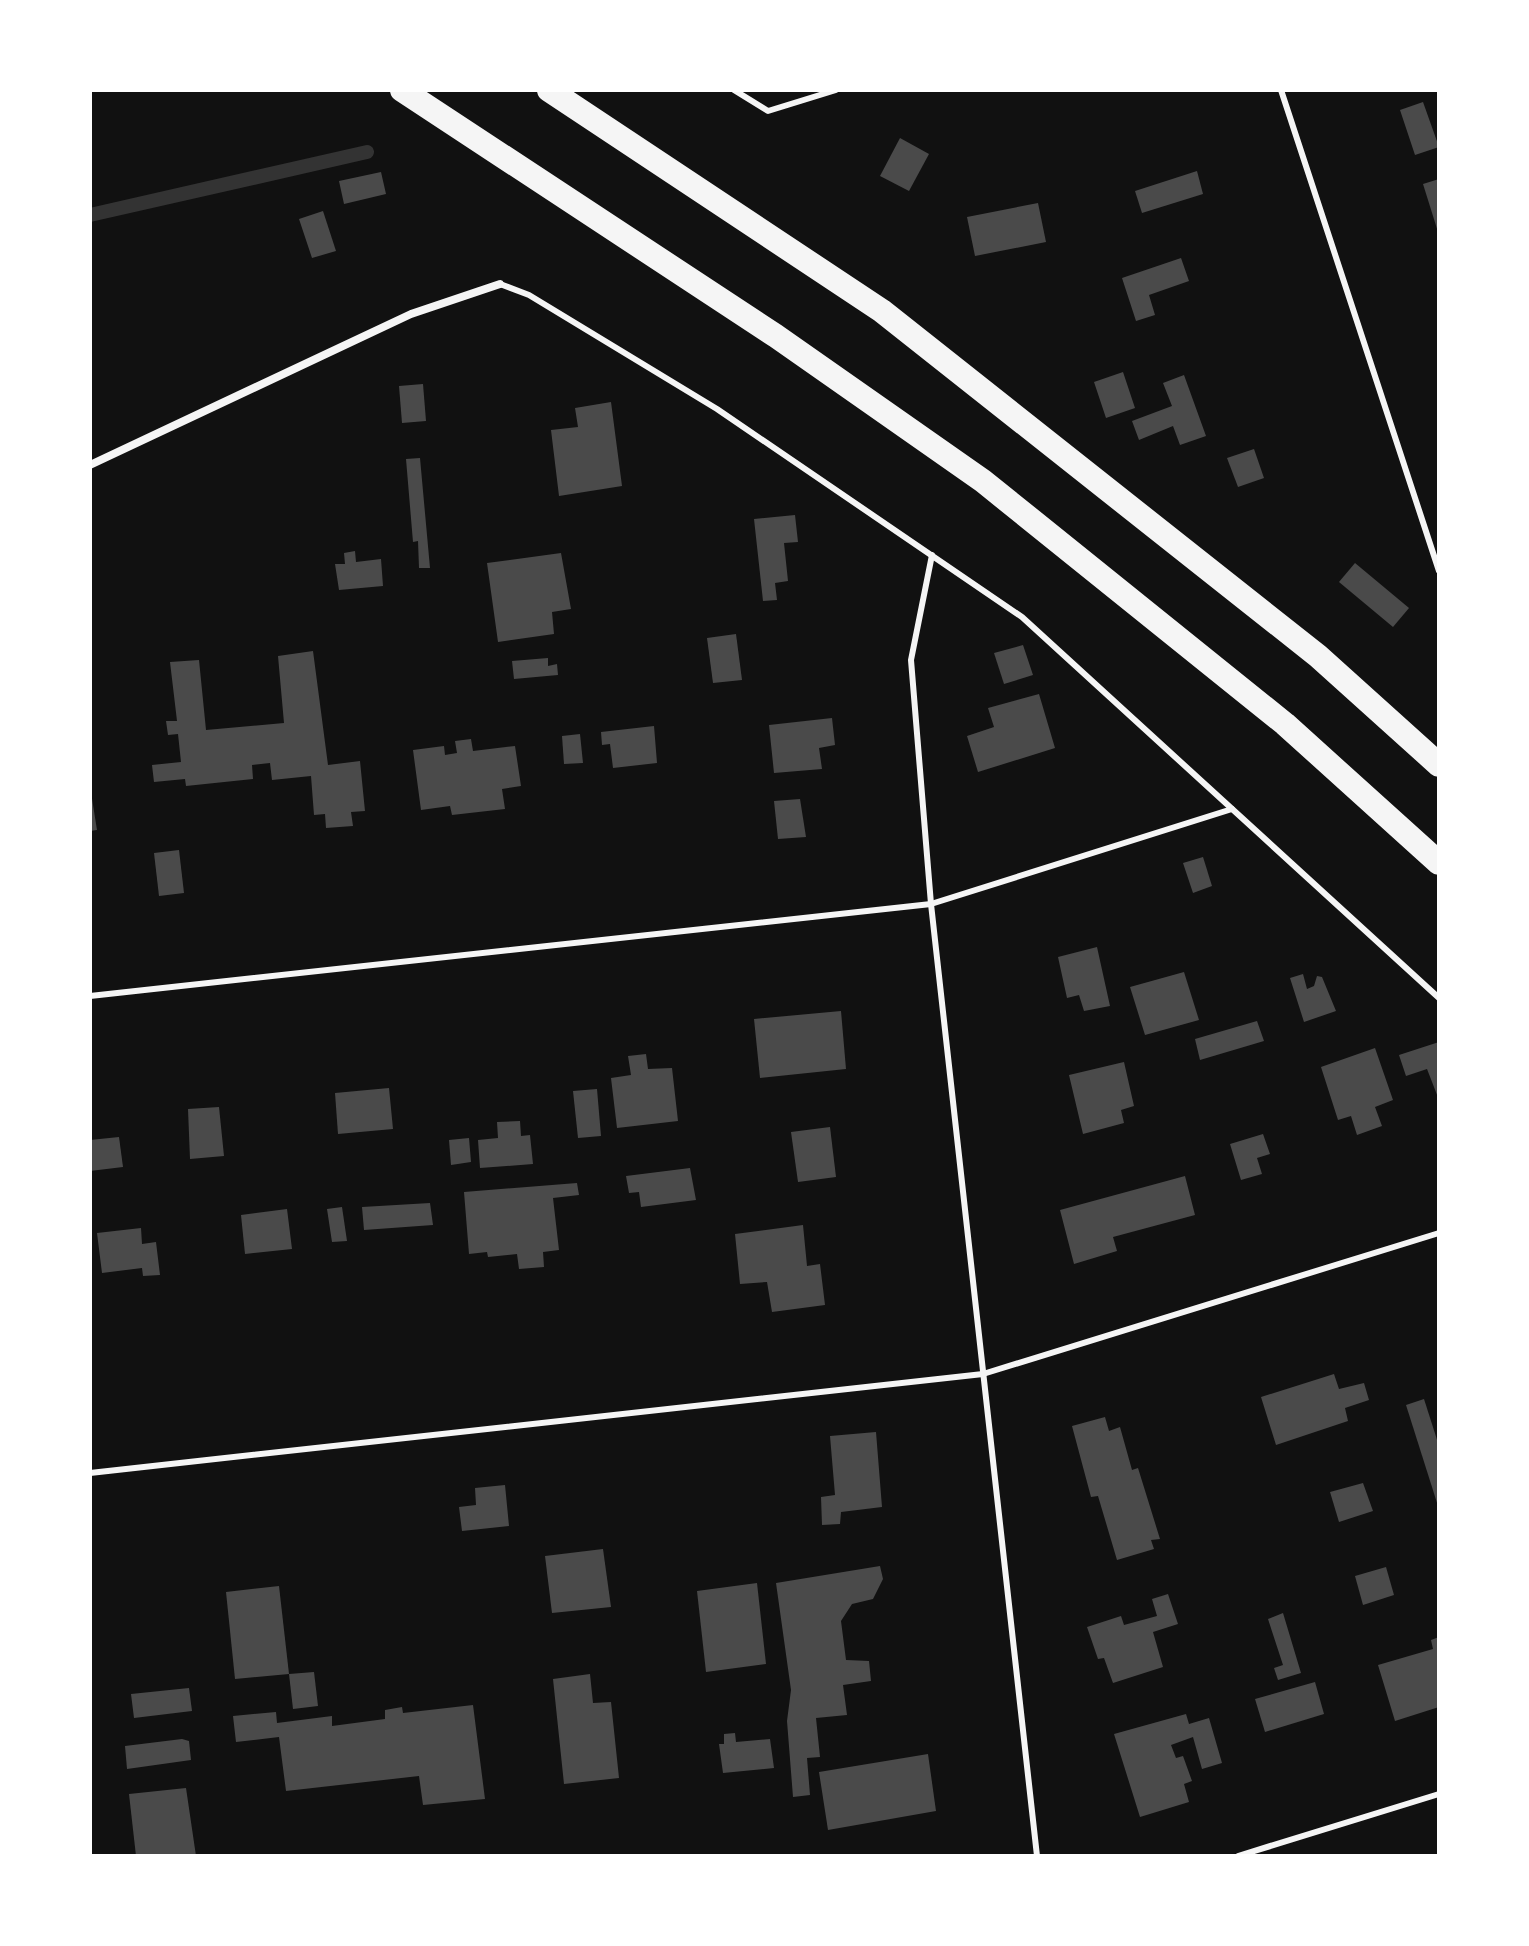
<svg xmlns="http://www.w3.org/2000/svg" width="1529" height="1946" font-family="'Exo 2',sans-serif">
	<rect width="100%" height="100%" fill="#111"/>
	<g fill="none" stroke-linecap="round" stroke-linejoin="round">
		<path stroke="#333" stroke-width="14" d="M90,215L367,152"/>
	</g>
	<g fill="#4a4a4a">
		<path d="M1423,102L1439,147L1415,155L1400,110Z"/>
		<path d="M900,138L929,154L909,191L880,176Z"/>
		<path d="M1197,171L1203,194L1142,213L1135,191Z"/>
		<path d="M381,172L386,194L344,204L339,181Z"/>
		<path d="M1439,179V231L1438,232L1423,184Z"/>
		<path d="M1038,203L1046,242L975,256L967,217Z"/>
		<path d="M323,211L336,251L312,258L299,219Z"/>
		<path d="M1181,258L1189,281L1149,295L1155,315L1136,321L1122,278Z"/>
		<path d="M1123,372L1135,408L1106,418L1094,382Z"/>
		<path d="M1184,375L1206,436L1180,445L1173,426L1139,440L1132,421L1172,406L1163,383Z"/>
		<path d="M423,384L426,421L402,423L399,386Z"/>
		<path d="M611,402L622,486L559,496L551,430L578,427L575,408Z"/>
		<path d="M1254,449L1264,478L1238,487L1227,458Z"/>
		<path d="M420,458L430,568H419L418,541L413,542L406,459Z"/>
		<path d="M795,515L798,542L784,543L788,581L775,583L777,600L763,601L754,519Z"/>
		<path d="M355,551L356,562L381,559L383,586L339,590L335,564H345L344,553Z"/>
		<path d="M561,553L571,609L552,612L554,634L498,642L487,563Z"/>
		<path d="M1355,563L1409,608L1393,627L1339,582Z"/>
		<path d="M736,634L742,680L713,683L707,638Z"/>
		<path d="M1023,645L1033,675L1004,684L994,653Z"/>
		<path d="M313,651L328,765L360,761L365,811L351,812L353,826L326,828L325,814L314,815L311,776L272,780L270,763L252,765L253,779L186,786L185,779L154,782L152,765L181,762L178,734L168,735L166,721H177L170,662L199,660L206,730L284,723L278,656Z"/>
		<path d="M548,658V666L557,664L558,675L514,679L512,661Z"/>
		<path d="M1039,694L1055,748L978,772L967,736L994,727L988,708Z"/>
		<path d="M832,718L835,745L819,748L822,769L774,773L769,725Z"/>
		<path d="M654,726L657,763L613,768L610,744L602,745L601,732Z"/>
		<path d="M580,734L583,763L564,764L562,736Z"/>
		<path d="M471,739L473,751L515,746L521,786L502,789L505,809L452,815L450,806L421,810L413,750L444,746L445,755L457,753L455,741Z"/>
		<path d="M90,786L97,830L90,831Z"/>
		<path d="M800,799L806,837L778,839L774,801Z"/>
		<path d="M179,850L184,893L159,896L154,853Z"/>
		<path d="M1203,857L1212,886L1193,893L1183,863Z"/>
		<path d="M1097,947L1110,1006L1084,1011L1079,995L1067,998L1058,957Z"/>
		<path d="M1184,972L1199,1020L1145,1035L1130,987Z"/>
		<path d="M1303,974L1307,989L1314,986L1317,976L1322,977L1336,1011L1304,1022L1290,978Z"/>
		<path d="M841,1011L846,1069L760,1078L754,1019Z"/>
		<path d="M1257,1021L1264,1041L1200,1060L1195,1039Z"/>
		<path d="M1439,1042V1100L1427,1069L1406,1076L1399,1055Z"/>
		<path d="M1375,1048L1393,1100L1375,1107L1382,1126L1357,1135L1351,1116L1338,1120L1321,1067Z"/>
		<path d="M646,1054L648,1069L672,1068L678,1121L617,1128L611,1078L631,1075L628,1056Z"/>
		<path d="M1124,1062L1134,1106L1121,1110L1124,1123L1083,1134L1069,1075Z"/>
		<path d="M389,1088L393,1129L338,1134L335,1093Z"/>
		<path d="M597,1089L601,1136L578,1138L573,1091Z"/>
		<path d="M219,1107L224,1156L190,1159L188,1109Z"/>
		<path d="M520,1121L521,1136L530,1135L533,1164L480,1168L478,1140L498,1138L497,1122Z"/>
		<path d="M830,1127L836,1177L798,1182L791,1132Z"/>
		<path d="M1263,1134L1270,1154L1257,1158L1262,1174L1241,1180L1230,1144Z"/>
		<path d="M119,1137L123,1167L90,1171V1140Z"/>
		<path d="M469,1138L471,1162L451,1165L449,1140Z"/>
		<path d="M690,1168L696,1200L641,1207L639,1192L629,1193L626,1176Z"/>
		<path d="M1185,1176L1195,1215L1113,1237L1117,1251L1074,1264L1060,1210Z"/>
		<path d="M577,1183L579,1195L553,1198L559,1250L543,1252L544,1267L519,1269L517,1254L488,1257L487,1252L469,1254L464,1192Z"/>
		<path d="M430,1203L433,1225L364,1230L362,1207Z"/>
		<path d="M342,1207L347,1241L332,1242L327,1209Z"/>
		<path d="M287,1209L292,1249L245,1254L241,1215Z"/>
		<path d="M803,1225L807,1266L820,1264L825,1305L772,1312L767,1282L740,1284L735,1234Z"/>
		<path d="M141,1228L142,1244L156,1242L160,1275L143,1276L142,1268L102,1273L97,1233Z"/>
		<path d="M1334,1374L1339,1389L1364,1383L1369,1400L1345,1408L1348,1421L1276,1445L1261,1397Z"/>
		<path d="M1424,1399L1439,1446L1438,1506L1406,1405Z"/>
		<path d="M1105,1417L1109,1431L1120,1427L1132,1470L1138,1468L1160,1539L1151,1540L1154,1549L1117,1560L1098,1496L1091,1497L1072,1426Z"/>
		<path d="M876,1432L882,1507L841,1512L840,1524L822,1525L821,1497L835,1495L830,1436Z"/>
		<path d="M1363,1483L1373,1511L1339,1522L1330,1492Z"/>
		<path d="M505,1485L509,1526L462,1531L459,1507L476,1505L475,1488Z"/>
		<path d="M603,1549L611,1607L552,1613L545,1556Z"/>
		<path d="M880,1566L883,1579L873,1599L852,1604L841,1621L846,1660L869,1661L871,1681L843,1685L847,1715L816,1718L820,1757L807,1758L810,1795L793,1797L787,1721L791,1690L776,1583Z"/>
		<path d="M1386,1567L1394,1595L1363,1605L1355,1576Z"/>
		<path d="M757,1583L766,1664L706,1672L697,1591Z"/>
		<path d="M279,1586L289,1674L235,1679L226,1592Z"/>
		<path d="M1168,1594L1178,1624L1153,1632L1163,1667L1113,1683L1104,1658L1098,1659L1087,1627L1121,1616L1124,1625L1157,1616L1152,1599Z"/>
		<path d="M1283,1613L1301,1673L1278,1680L1274,1668L1283,1665L1268,1619Z"/>
		<path d="M1439,1637V1707L1395,1721L1378,1665L1433,1649L1431,1640Z"/>
		<path d="M314,1672L318,1706L293,1709L289,1674Z"/>
		<path d="M590,1674L593,1703L611,1702L619,1778L564,1784L553,1679Z"/>
		<path d="M1315,1682L1324,1714L1265,1732L1255,1699Z"/>
		<path d="M189,1688L192,1711L134,1718L131,1694Z"/>
		<path d="M473,1705L485,1799L423,1805L419,1776L286,1791L279,1737L236,1742L233,1716L276,1712L277,1723L332,1716V1726L385,1719V1710L402,1707L403,1713Z"/>
		<path d="M1186,1714L1189,1724L1209,1718L1222,1763L1202,1769L1193,1737L1171,1745L1176,1758L1183,1756L1192,1781L1184,1784L1189,1802L1140,1817L1114,1734Z"/>
		<path d="M735,1733L736,1742L770,1739L774,1768L723,1773L719,1744H724V1734Z"/>
		<path d="M182,1739L189,1741L191,1760L127,1769L125,1746Z"/>
		<path d="M928,1754L936,1811L828,1830L819,1772Z"/>
		<path d="M186,1788L196,1856H136L129,1794Z"/>
	</g>
	<g fill="none" stroke-linecap="round" stroke-linejoin="round">
		<g stroke="#f5f5f5" stroke-width="6">
			<path d="M734,90L768,111L836,90"/>
			<path d="M1281,90L1439,571"/>
			<path d="M500,284L529,295L717,409L1022,617L1439,998"/>
			<path d="M932,555L911,660L931,904L1037,1856"/>
			<path d="M90,996L931,904L1232,809"/>
			<path d="M90,1473L983,1374L1439,1233"/>
			<path d="M1238,1856L1439,1794"/>
		</g>
		<path stroke="#f5f5f5" stroke-width="8" d="M90,465L411,314L500,284"/>
		<g stroke="#f5f5f5" stroke-width="24">
			<path d="M402,90L776,336L983,481L1285,724L1439,863"/>
			<path d="M549,90L882,311L1318,656L1439,765"/>
		</g>
	</g>
	<rect width="1529" height="1946" fill="none" stroke="#ffffff" stroke-width="184"/>
</svg>
